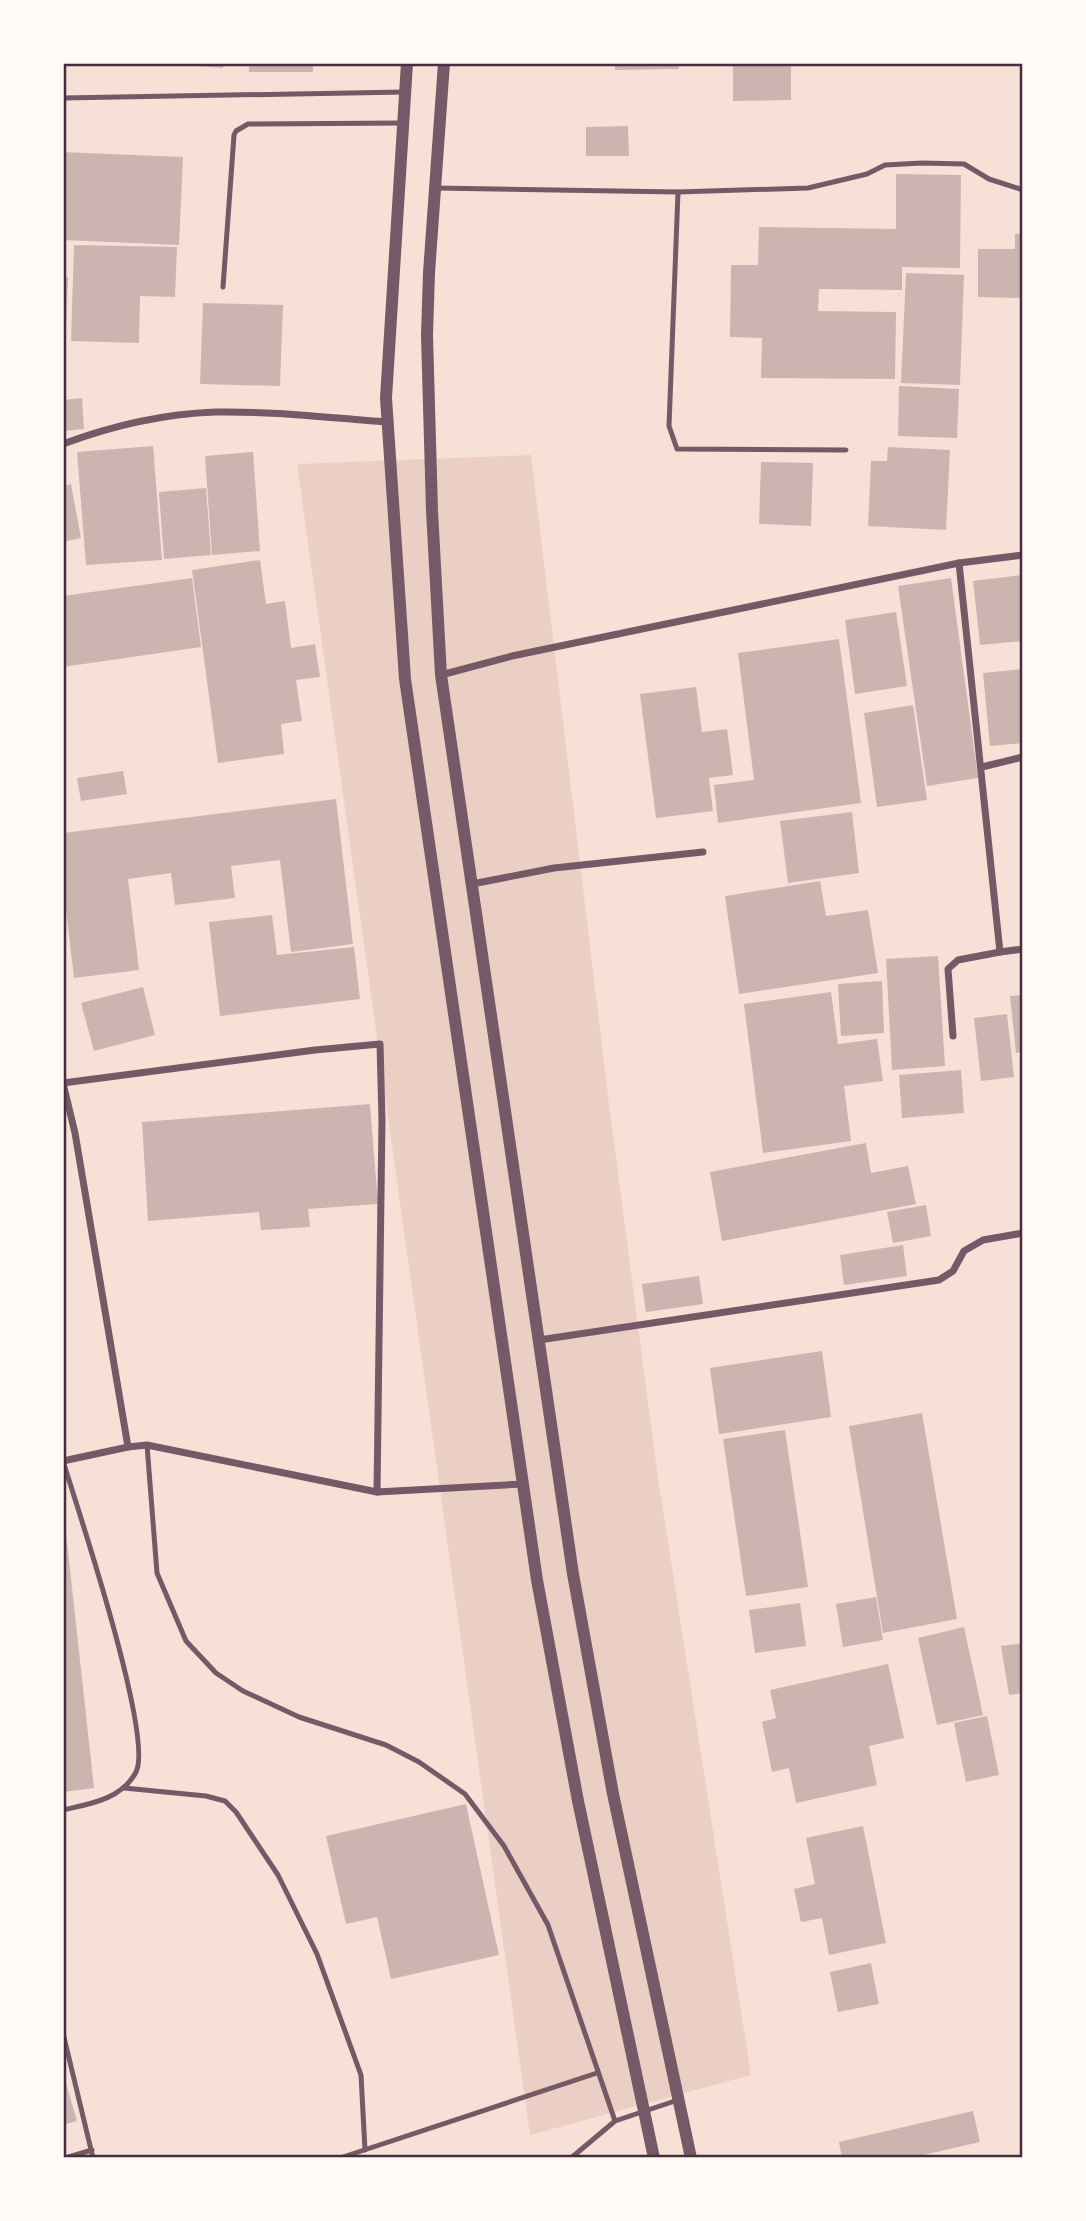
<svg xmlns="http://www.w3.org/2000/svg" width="1086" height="2221" font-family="'Work Sans',sans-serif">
	<rect width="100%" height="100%" fill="#f7e1d7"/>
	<path fill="#ebcfc5" d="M531,455L609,1104L657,1471L751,2075L530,2135L297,464Z"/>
	<g fill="#ccb4b1">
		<path d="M187,63H223V68L187,65Z"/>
		<rect x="249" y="63" width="64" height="9"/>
		<path d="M615,63H678L679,69L615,70Z"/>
		<path d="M733,63H791V100L733,101Z"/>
		<path d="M628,126L629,156H586V127Z"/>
		<path d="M63,152L183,157L179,245L63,240Z"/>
		<path d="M896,174L961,175L960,268L902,267V290L819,289L818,311L896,312L895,379L761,378L762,338L730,337L731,265H758L759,227L896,229Z"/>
		<path d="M1015,234H1023V298L978,297V249H1015Z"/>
		<path d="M74,245L177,247L175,297L140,296L139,343L71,341Z"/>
		<path d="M906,273L964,275L960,385L901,383Z"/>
		<path d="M63,277H68L66,327L63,326Z"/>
		<path d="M203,303L283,305L280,386L200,384Z"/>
		<path d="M899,386L959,389L957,438L898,436Z"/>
		<path d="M82,398L84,429L63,431V400Z"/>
		<path d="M153,446L162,560L86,565L77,452Z"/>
		<path d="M888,447L950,450L946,530L868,526L871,461H887Z"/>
		<path d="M253,452L260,551L212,555L205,456Z"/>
		<path d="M761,462L813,463L811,526L759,524Z"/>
		<path d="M71,484L81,538L63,542V486Z"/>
		<path d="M206,488L211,555L164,559L159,492Z"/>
		<path d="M260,560L266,604L285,601L291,648L315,644L320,677L296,680L302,721L281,724L284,754L218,763L192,570Z"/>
		<path d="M1023,575V641L980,645L973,581Z"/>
		<path d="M192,578L201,647L63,667V596Z"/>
		<path d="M951,578L978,778L927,786L898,586Z"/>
		<path d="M896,612L907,686L855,694L845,620Z"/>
		<path d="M839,639L861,803L718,823L714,785L754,780L738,653Z"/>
		<path d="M1023,669V743L990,746L983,673Z"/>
		<path d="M696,687L702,732L727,729L733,775L709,778L713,811L656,818L640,694Z"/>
		<path d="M913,705L927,800L877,807L864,713Z"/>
		<path d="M123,771L127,794L81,801L77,778Z"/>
		<path d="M336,799L353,944L291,952L280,860L231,866L235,898L175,905L171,873L128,879L139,970L74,978L63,885V833Z"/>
		<path d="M852,812L859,873L788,883L780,821Z"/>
		<path d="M820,881L826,916L868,910L878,973L739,994L725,896Z"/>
		<path d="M272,915L277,955L354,947L360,999L220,1016L209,922Z"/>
		<path d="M938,956L945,1066L892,1070L886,959Z"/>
		<path d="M882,981L884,1033L841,1036L838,984Z"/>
		<path d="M143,987L155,1035L94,1051L81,1003Z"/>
		<path d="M831,992L838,1044L877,1039L883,1081L844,1086L851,1141L763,1153L744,1004Z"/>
		<path d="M1023,995V1052L1016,1053L1010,996Z"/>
		<path d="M1007,1014L1014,1077L981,1081L974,1018Z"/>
		<path d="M961,1070L964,1113L902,1118L899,1075Z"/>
		<path d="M370,1104L378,1204L308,1209L310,1227L261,1230L259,1212L148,1221L142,1122Z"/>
		<path d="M866,1143L871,1173L908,1166L916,1204L722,1241L710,1172Z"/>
		<path d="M926,1205L931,1236L893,1243L887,1212Z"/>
		<path d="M903,1245L907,1276L844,1285L840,1255Z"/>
		<path d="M699,1276L703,1304L646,1312L642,1284Z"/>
		<path d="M822,1351L831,1417L719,1434L710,1368Z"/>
		<path d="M922,1413L957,1619L883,1633L849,1426Z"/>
		<path d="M785,1430L808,1587L746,1596L723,1439Z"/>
		<path d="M63,1533H66L94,1788L63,1792Z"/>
		<path d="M876,1597L883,1640L843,1647L836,1604Z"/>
		<path d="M800,1603L806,1646L755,1653L749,1610Z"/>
		<path d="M964,1627L983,1715L937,1725L918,1638Z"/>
		<path d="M1023,1643V1693L1009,1695L1001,1646Z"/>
		<path d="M888,1664L904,1738L869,1746L877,1785L796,1803L789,1768L772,1772L762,1722L776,1718L770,1690Z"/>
		<path d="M987,1716L999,1775L966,1782L954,1723Z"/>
		<path d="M466,1804L499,1955L391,1979L377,1917L346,1924L326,1836Z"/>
		<path d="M863,1826L886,1943L829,1955L822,1918L801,1922L794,1889L815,1884L806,1838Z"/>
		<path d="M871,1963L879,2004L838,2012L830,1972Z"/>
		<path d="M63,2073L77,2121L63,2125Z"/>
		<path d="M973,2111L980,2142L910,2158H842L839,2142Z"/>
	</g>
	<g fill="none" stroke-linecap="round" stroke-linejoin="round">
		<g stroke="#755966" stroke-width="5">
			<path d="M63,98L405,92"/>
			<path d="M435,188L678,192L808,188L867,174L885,165L922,163L964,164L989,179L1023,190"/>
			<path d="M678,192L669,426L677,449L846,450"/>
			<path d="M223,287L234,135L236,131L248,124L403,123"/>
			<path d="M147,1445L157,1573L186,1641L216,1673L243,1691L299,1717L386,1745L419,1762L465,1794L504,1846L548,1925L615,2121"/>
			<path d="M124,1788L206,1796L225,1801L236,1812L278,1875L317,1954L361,2075L365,2150"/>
			<path d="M63,1810C90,1804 122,1799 136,1772C154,1736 78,1510 63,1461"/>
			<path d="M63,2033L93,2158"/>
			<path d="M65,2158L92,2150"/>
			<path d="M340,2158L597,2073"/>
			<path d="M571,2158L615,2121L678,2100"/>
		</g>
		<g stroke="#755966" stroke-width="7">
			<path d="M63,444C111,426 163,414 215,412C272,411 330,418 387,422"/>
			<path d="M959,563L1000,952L1023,949"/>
			<path d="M441,675L512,656L959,563L1023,555"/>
			<path d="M982,767L1023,757"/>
			<path d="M472,884L554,868L703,852"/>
			<path d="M953,1036L948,969L958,960L1000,952"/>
			<path d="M63,1083L315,1050L380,1044L382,1120L377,1492L522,1484"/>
			<path d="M63,1083L75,1133L128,1447"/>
			<path d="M539,1340L939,1280L953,1271L964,1251L983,1240L1023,1233"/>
			<path d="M63,1461L128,1447L147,1445L377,1492"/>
		</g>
		<g stroke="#755966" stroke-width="12">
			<path d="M407,63L386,398L405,679L537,1580L578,1801L654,2158"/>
			<path d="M444,63L429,273L427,335L432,511L441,675L573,1574L613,1794L691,2158"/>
		</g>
	</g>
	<rect width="1086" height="2221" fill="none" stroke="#fffaf5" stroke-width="130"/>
	<rect x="65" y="65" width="956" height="2091" fill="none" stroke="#4a2c40" stroke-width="2.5"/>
</svg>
